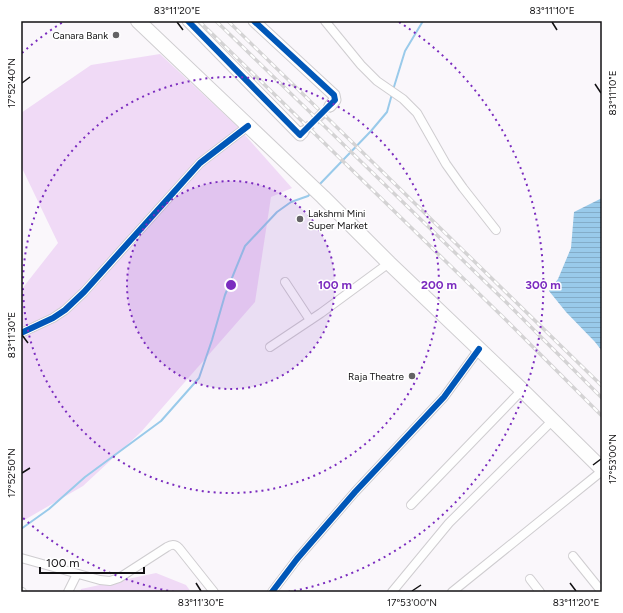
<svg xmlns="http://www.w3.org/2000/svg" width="623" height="613" font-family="Figtree,sans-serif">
	<defs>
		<pattern id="water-rules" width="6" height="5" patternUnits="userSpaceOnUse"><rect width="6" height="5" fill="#99caea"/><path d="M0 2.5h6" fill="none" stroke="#83acc8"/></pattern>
	</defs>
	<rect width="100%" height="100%" fill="#faf7fb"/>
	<g fill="#f0daf6">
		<path d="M160,54L237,126L292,188L271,197L255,302L141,432L83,486L21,522V290L58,243L21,166V113L91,65Z"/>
		<path d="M156,573L186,585L191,592H80L81,589Z"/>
	</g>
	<path fill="url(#water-rules)" d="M602,198V351L595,342L566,312L549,291L558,279L571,248L574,212Z"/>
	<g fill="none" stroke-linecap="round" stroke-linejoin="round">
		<g stroke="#99caea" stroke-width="2">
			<path d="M393,90L405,51L423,21"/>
			<path d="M318,186L371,131L387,112L392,94"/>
			<path d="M21,529L49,509L85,477L161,421L199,378L212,340L225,295L245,246L277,212L291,202L308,196L311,193"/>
		</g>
		<path stroke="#d7d4d8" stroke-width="11" stroke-dasharray="11 5.5" stroke-linecap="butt" d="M303,132L330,106"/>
		<defs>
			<g id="street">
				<path d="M325,21L361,65L377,81L403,99L417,113L446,164L463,188L496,230"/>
				<path d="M285,282L310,320"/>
				<path d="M21,333L53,318L65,310L84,292L200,163L248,126"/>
				<path d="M270,347L321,313L389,263"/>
				<path d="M411,505L522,390"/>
				<path d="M573,556L602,592"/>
				<path d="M21,558L100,580L110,581L119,578L167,547C172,544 175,544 179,548L214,592"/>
				<path d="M530,579L540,592"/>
				<path d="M21,592H22"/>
				<path d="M68,592L77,574"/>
				<path d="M272,592L297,559L355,492L444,397L479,349"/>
				<path d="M392,592L449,523L553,420"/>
				<path d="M452,592L602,471"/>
			</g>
			<g id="secondary">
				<path d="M188,21L300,135L303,132"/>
				<path d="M254,21L334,95L335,100L330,106"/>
			</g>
			<path id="highway" d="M138,21L323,197L389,263L522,390L602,469"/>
		</defs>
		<use href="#street" stroke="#cfcdd0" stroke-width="10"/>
		<use href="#secondary" stroke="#cfcdd0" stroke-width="13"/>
		<use href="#highway" stroke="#cfcdd0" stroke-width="16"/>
		<use href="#street" stroke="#fefefe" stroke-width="8"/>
		<use href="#secondary" stroke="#fefefe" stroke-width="11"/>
		<use href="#highway" stroke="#fefefe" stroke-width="14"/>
		<defs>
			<g id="rail">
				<path d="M199,21L506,320L602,416"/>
				<path d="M216,21L506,302L602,398"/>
				<path d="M228,21L602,386"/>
			</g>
		</defs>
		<use href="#rail" stroke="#d4d3d4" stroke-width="3.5"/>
		<use href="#rail" stroke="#fff" stroke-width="2" stroke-dasharray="6" stroke-linecap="butt"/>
		<defs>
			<g id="cycleway">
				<path d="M188,21L300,135L335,100L334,95L254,21"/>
				<path d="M21,333L53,318L65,310L84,292L200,163L248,126"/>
				<path d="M272,592L297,559L355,492L444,397L479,349"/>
			</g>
		</defs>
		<use href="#cycleway" stroke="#fff" stroke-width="8"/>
		<use href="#cycleway" stroke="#0057b8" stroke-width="6"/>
	</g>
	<path fill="none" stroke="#121113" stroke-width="1.5" d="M177,22L183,30M552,22L557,30M22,83L30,77M595,84L601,93M22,335L28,343M593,465L601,459M22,473L30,468M196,583L201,591M570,583L576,591M412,591L421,585"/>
	<circle cx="231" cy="285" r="104" fill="#7b2cbf" fill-opacity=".12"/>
	<g fill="none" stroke="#7b2cbf" stroke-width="2" stroke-dasharray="2 4">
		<circle cx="231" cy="285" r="104"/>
		<circle cx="231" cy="285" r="208"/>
		<path d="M174 592A312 312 0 0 1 22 517M22 53A312 312 0 0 1 63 22M399 22A312 312 0 0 1 288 592"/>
	</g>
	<g fill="#636264" stroke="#fff" stroke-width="1.5">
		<circle cx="116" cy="35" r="4"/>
		<circle cx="300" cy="219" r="4"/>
		<circle cx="412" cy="376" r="4"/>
	</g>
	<g text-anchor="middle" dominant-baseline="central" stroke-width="3" stroke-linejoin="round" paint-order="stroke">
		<g font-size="10" fill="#121113" stroke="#fff" text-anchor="end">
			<text x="108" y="35">Canara Bank</text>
			<text x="308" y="213" text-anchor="start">Lakshmi Mini<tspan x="308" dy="12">Super Market</tspan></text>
			<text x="404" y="376">Raja Theatre</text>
		</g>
	</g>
	<circle cx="231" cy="285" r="6" fill="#7b2cbf" stroke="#fff" stroke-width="2"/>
	<g font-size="12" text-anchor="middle" font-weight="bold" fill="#7b2cbf" stroke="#fff" stroke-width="3" stroke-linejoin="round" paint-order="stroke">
		<text x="335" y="289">100 m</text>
		<text x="439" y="289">200 m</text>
		<text x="543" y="289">300 m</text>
	</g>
	<rect width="623" height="613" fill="none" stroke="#ffffff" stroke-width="44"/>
	<path d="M40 567v6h104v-6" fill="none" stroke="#121113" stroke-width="2"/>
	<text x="46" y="567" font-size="12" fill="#121113" stroke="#ffffff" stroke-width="3" paint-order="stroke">100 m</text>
	<rect x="22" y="22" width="579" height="569" fill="none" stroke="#121113" stroke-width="1.5"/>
	<g font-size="10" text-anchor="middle" fill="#121113">
		<text x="177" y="14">83°11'20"E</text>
		<text x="552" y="14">83°11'10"E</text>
		<text transform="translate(11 83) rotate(-90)" y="4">17°52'40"N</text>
		<text transform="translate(612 93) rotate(-90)" y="4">83°11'10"E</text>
		<text transform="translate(11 335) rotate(-90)" y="4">83°11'30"E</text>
		<text transform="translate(612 459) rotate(-90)" y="4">17°53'00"N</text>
		<text transform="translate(11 473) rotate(-90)" y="4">17°52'50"N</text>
		<text x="201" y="606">83°11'30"E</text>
		<text x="412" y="606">17°53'00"N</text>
		<text x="576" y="606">83°11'20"E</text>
	</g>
</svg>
